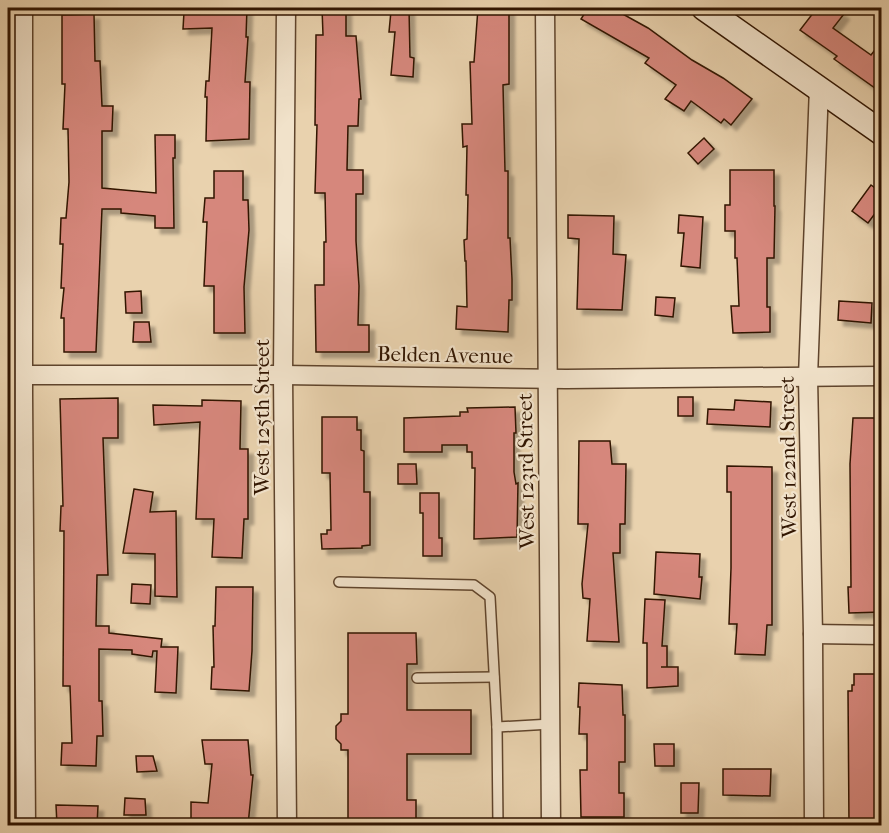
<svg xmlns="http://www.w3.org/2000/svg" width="889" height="833" font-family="'IM FELL French Canon',serif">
	<defs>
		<filter id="shadow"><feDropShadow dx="5.5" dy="5.5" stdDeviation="1.5" flood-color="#0004"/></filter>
	</defs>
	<rect width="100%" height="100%" fill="#e9d2ae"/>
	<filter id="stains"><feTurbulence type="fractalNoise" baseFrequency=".00333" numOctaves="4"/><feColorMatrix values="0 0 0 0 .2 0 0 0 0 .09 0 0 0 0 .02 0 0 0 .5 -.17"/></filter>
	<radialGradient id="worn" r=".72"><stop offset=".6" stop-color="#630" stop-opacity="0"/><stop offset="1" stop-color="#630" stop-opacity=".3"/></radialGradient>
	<g fill="#d6877b" stroke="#311501" stroke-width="1.5" filter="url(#shadow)">
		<path d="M214,8H247L246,37H248L245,82H250L249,139L206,141L207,97H205L206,81H209L212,28L183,29L184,12L214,10Z"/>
		<path d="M322,8H346V36H356L361,99H359L358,126H348L347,170H363V194H356V241L359,286L358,325H369V352H316L315,285H324V242H326L325,193H315L317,125H315L316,35H323Z"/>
		<path d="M397,8H409L410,57L414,58L413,77L391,75L395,32H389L391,11H396Z"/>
		<path d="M478,8H509V84L503,85L505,171H508V238H510L512,279V300H509L508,332L456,329L457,306L467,307L466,261H465L464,240L467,239L468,195H466L467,146L463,147L462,124H472L470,62H474Z"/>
		<path d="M588,8H612L648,28L692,60L723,78L752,99L731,125L724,119L721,123L691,101L684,111L665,99L676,85L645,63L649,58L581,19Z"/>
		<path d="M817,8H835L844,14L833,28L871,55L882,41V93L834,59L837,56L800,30Z"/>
		<path d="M94,14L95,61H100L102,106H113L112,131H102V188L156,193L155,135H175V158H173L174,228H155V216L121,213V209H102L96,352H64V318H61L64,288H61L63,244H60L61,218H66L69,182L68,129H63L65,84H62V15Z"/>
		<path d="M704,138L714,149L698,164L688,153Z"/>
		<path d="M730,170H774V206H775L774,258H767V307H770V332L733,333L731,306H739L737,258H735V231H725V205H730Z"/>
		<path d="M214,171H243V200H248L249,230L244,287L245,333H214V286H204L207,222H203L205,198H214Z"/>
		<path d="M871,185L882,193V204L868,223L852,211Z"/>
		<path d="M568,215L614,216L613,254L626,255L622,310L577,309L579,239L568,238Z"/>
		<path d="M679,215L703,217L700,268L681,266L684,233H678Z"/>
		<path d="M141,291L142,313H126L125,292Z"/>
		<path d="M656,297L675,298L673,317L655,315Z"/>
		<path d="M839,301L872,303L871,323L838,320Z"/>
		<path d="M134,322H149L151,342H133Z"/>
		<rect x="678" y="397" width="15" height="19"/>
		<path d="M118,398V438H103L108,575H97L96,626H109V633L162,639L161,647H178L176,693L155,692L157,651H153L152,657L132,654V650L99,649V701H102L103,736H97L96,766L61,765L62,743H72L70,686H63L64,531H60L61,506H63L60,399Z"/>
		<path d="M202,400L241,401L240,449H248V519H244L242,558L212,557L214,519H196L200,422L154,425L153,405L202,406Z"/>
		<path d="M735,400L771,402L770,427L707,424L708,409L734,410Z"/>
		<path d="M515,407L516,433H514V472L516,484L518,483L517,537L474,539L475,468H472V452H467V445H442V452H404V418L460,416V412H468L467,408Z"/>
		<path d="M322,417H357V430H361V450L364,451V492H370V545L362,546V548L322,549L321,534H327V530H331L330,473H322Z"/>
		<path d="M853,418H882V612L849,613L848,587H851L850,464Z"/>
		<path d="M579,441H610L612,464H626L625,524H620V553H613L619,642L587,641L590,599L583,598L582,584L588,524H578Z"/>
		<path d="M398,464H416L417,484H398Z"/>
		<path d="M727,466L772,467V625H767L765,655L735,654L737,624H729L731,568V492H727Z"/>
		<path d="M134,489L153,492L150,512L176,511L177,597L155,596V554L123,553Z"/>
		<path d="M420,493H439V538H442V556H423V513H420Z"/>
		<path d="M656,552L700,554L699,577H702L700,599L654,594Z"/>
		<path d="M132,584L151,585L150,604L131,603Z"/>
		<path d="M216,587H253L252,651L249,691L211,689L212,667H214L213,626H215Z"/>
		<path d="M645,599L665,600L662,646H667V667H661H678V686L647,688V643H643Z"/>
		<path d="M348,633H416L417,664H407V710H471V754H407V800H416V825H348V750H341V744L336,739V726L341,721V714H348Z"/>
		<path d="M854,674H882V825H849L848,691H852V685H854Z"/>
		<path d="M579,683L622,685L623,715H625V762H619V793H624V817H581L580,770H587V734H579L580,707H578Z"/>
		<path d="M202,740H248L251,775H253L248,825H191V802L208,803L212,764H205Z"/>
		<path d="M654,744H674V766H655Z"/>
		<path d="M136,756H153L157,771L137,772Z"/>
		<path d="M723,769H771L770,796L723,795Z"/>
		<path d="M681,783H699L698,813H681Z"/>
		<path d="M125,798L145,799L146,815H124Z"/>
		<path d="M56,805L98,806L97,825H57Z"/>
	</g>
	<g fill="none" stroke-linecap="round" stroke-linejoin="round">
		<defs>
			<g id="lane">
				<path d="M339,582L474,585L490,597L497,727L498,826"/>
				<path d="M417,678L494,677"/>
				<path d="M497,727L551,724"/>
			</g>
			<g id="street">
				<path d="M23,8V393L26,826"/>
				<path d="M286,8L283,375L287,826"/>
				<path d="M545,8L551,826"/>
				<path d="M8,375H283L566,379L882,376"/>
				<path d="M813,634L882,635"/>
				<path d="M814,826L813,634L808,377L819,87"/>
			</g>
			<path id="secondary" d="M704,8L882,133"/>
		</defs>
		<use href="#lane" stroke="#5f442c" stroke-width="12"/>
		<use href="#street" stroke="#5f442c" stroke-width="21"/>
		<use href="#secondary" stroke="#311501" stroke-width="27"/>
		<use href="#lane" stroke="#f1e2ca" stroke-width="9"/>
		<use href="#street" stroke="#f1e2ca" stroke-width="18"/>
		<use href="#secondary" stroke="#f1e2ca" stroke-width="24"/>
	</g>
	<g text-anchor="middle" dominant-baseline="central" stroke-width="4.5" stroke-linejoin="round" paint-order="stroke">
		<g font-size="21" fill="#311501" stroke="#f1e2ca">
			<text transform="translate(445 355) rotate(1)">Belden Avenue</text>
			<text transform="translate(262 417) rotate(-90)">West 125th Street</text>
			<text transform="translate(788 457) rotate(-91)">West 122nd Street</text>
			<text transform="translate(526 471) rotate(-91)">West 123rd Street</text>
		</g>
	</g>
	<rect width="889" height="833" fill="none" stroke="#e9d2ae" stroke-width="30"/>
	<rect x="9" y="9" width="871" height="815" fill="none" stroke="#311501" stroke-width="3"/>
	<rect x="15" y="15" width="859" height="803" fill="none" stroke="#311501" stroke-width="1.5"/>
	<rect width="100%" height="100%" filter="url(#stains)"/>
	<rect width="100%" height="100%" fill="url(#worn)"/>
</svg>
